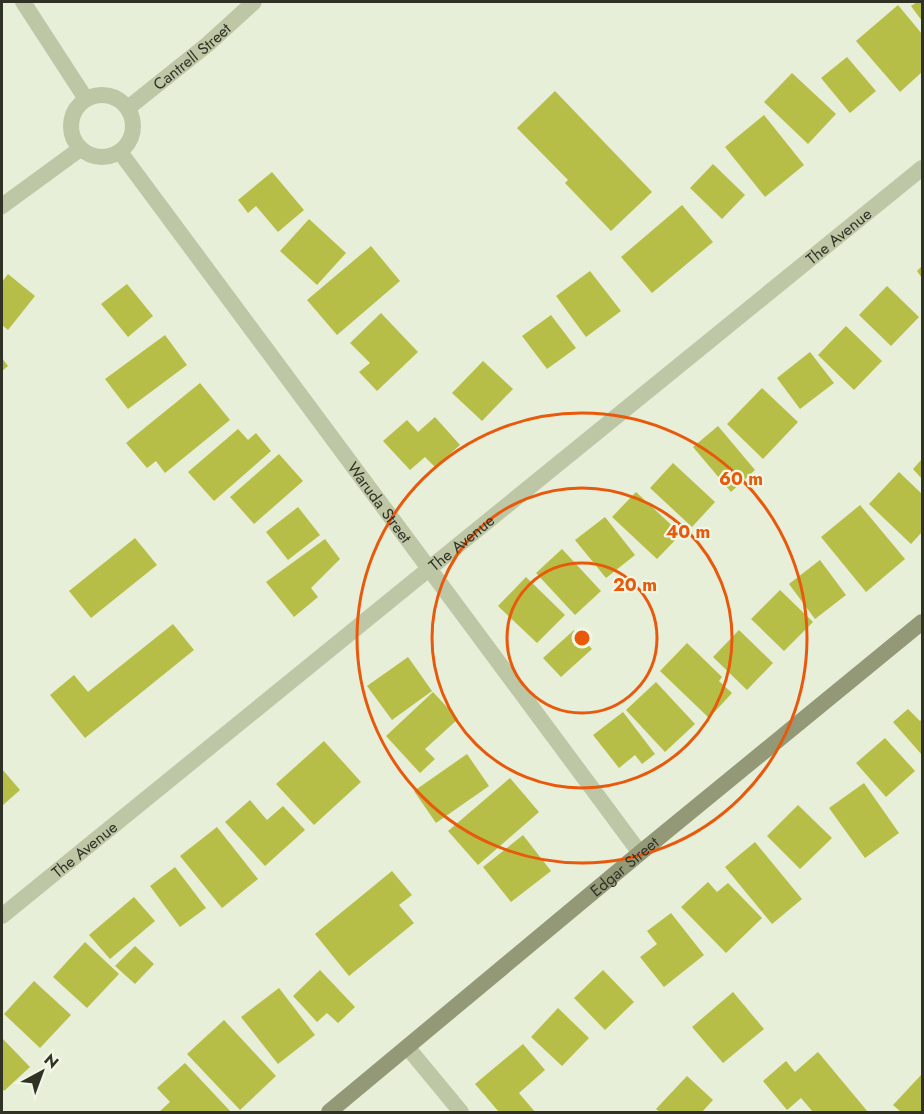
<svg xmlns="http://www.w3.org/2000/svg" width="924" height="1114" font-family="Jost,sans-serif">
	<rect width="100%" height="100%" fill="#e7efd8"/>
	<g fill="#b7be47">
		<path d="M917,2H922V21L911,6Z"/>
		<path d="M898,5L922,34V72L900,92L856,41Z"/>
		<path d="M847,57L876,91L850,113L821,78Z"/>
		<path d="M792,73L836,114L808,144L764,102Z"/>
		<path d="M555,91L652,192L611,231L565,183L568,180L517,128Z"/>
		<path d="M764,115L804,165L765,197L725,147Z"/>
		<path d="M713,164L745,195L722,219L690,188Z"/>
		<path d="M272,172L304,210L278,232L256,206L248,213L238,200Z"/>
		<path d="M682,205L713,242L652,293L621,257Z"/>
		<path d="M309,219L346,253L317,285L280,251Z"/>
		<path d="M371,246L400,281L337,335L307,300Z"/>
		<path d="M922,266V278L917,271Z"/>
		<path d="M590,271L621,311L586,337L556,296Z"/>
		<path d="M8,274L35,296L8,330L2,325V282Z"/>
		<path d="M127,284L153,316L128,337L101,304Z"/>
		<path d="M887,286L919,317L891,346L859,315Z"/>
		<path d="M381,313L418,352L377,391L359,372L370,363L350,343Z"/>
		<path d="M551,315L576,348L547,369L522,336Z"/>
		<path d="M846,326L882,361L854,390L818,355Z"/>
		<path d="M165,335L187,365L128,409L105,379Z"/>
		<path d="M810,352L834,383L800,409L777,378Z"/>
		<path d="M2,358L8,366L2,371Z"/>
		<path d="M483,361L513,389L482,421L452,393Z"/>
		<path d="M200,383L230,420L165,473L156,461L147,468L126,443Z"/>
		<path d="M762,388L798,422L763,459L727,424Z"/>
		<path d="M435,417L460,445L435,467L425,457L410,470L383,441L407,420L418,432Z"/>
		<path d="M718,426L755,470L731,492L693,447Z"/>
		<path d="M238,429L248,440L256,433L271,451L214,501L188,472Z"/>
		<path d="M279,454L303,481L254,524L230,497Z"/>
		<path d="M922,459V479L913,469Z"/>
		<path d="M673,463L715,502L692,527L650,488Z"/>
		<path d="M899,472L922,494V532L911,544L869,504Z"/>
		<path d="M636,492L681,534L657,559L612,517Z"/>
		<path d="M860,505L905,559L866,592L821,537Z"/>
		<path d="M298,507L320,535L288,560L266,532Z"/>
		<path d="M605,517L635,555L606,578L575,540Z"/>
		<path d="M135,538L157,565L91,618L69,591Z"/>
		<path d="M325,539L340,559L311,588L318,597L294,617L266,582Z"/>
		<path d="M562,549L601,591L575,615L536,573Z"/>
		<path d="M820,560L846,595L815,619L789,584Z"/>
		<path d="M526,577L565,615L537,643L498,606Z"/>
		<path d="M780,590L813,622L784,651L751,619Z"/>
		<path d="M173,624L194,650L85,738L50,695L74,675L88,692Z"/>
		<path d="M574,630L592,649L561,677L543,658Z"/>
		<path d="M739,630L773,663L747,690L713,657Z"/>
		<path d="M687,643L722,677L719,681L732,693L709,718L660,671Z"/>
		<path d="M408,657L432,691L392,720L367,686Z"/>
		<path d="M656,682L695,724L665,752L626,710Z"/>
		<path d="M433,692L458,719L425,749L435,759L420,773L386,736Z"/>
		<path d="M908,709L920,721L922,719V755L893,722Z"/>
		<path d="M623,712L655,754L642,764L635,755L619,768L593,735Z"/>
		<path d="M885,738L915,771L886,797L856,763Z"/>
		<path d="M324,741L361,782L314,825L276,784Z"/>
		<path d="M467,754L489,786L436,823L414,791Z"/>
		<path d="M2,769L20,790L2,806Z"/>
		<path d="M510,778L539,812L478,865L448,831Z"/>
		<path d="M864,783L899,833L865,858L829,808Z"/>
		<path d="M250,800L267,820L283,806L305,830L265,866L225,822Z"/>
		<path d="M798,805L832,838L800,869L767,836Z"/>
		<path d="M217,827L258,879L222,908L180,856Z"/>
		<path d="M523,835L551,871L511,902L483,867Z"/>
		<path d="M755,842L802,899L772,924L725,867Z"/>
		<path d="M175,867L206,908L180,927L150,886Z"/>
		<path d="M392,871L412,895L399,905L414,923L349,976L315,934Z"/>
		<path d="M708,882L717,892L728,883L762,918L726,953L681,907Z"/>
		<path d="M134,897L155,921L110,959L89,935Z"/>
		<path d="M671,913L704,955L664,987L640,957L657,944L647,931Z"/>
		<path d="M85,942L119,974L87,1008L53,977Z"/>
		<path d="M135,946L154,964L135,984L115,966Z"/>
		<path d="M320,970L355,1007L338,1023L327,1013L317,1022L293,996Z"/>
		<path d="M603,970L634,1002L605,1030L574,998Z"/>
		<path d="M34,981L71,1015L40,1048L4,1014Z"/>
		<path d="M279,988L315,1035L278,1064L241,1017Z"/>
		<path d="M733,992L764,1029L723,1063L692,1027Z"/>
		<path d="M558,1008L589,1038L562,1066L531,1037Z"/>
		<path d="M224,1020L276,1076L240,1110L187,1054Z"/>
		<path d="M2,1038L30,1067L4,1091L2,1088Z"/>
		<path d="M523,1044L545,1070L519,1093L535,1112H499L475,1084Z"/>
		<path d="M818,1052L868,1112H813L801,1098L787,1110L763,1081L786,1061L795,1072Z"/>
		<path d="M185,1063L231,1112H159L170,1102L157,1088Z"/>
		<path d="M922,1074V1112H901L893,1105Z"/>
		<path d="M687,1076L713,1100L702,1112H660L656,1109Z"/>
	</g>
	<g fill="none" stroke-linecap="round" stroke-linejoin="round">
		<g stroke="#bdc6a5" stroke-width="16">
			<path d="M23,2L86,99"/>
			<circle cx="102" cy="126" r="31"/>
			<path id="s1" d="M128,108L208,44L254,2"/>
			<path id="s2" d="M120,152L640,853"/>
			<path d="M2,206L80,149"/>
			<path id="s3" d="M2,916L922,168"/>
			<path d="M408,1048L461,1112"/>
		</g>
		<path stroke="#939977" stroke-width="16" id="s4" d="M329,1112L640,853L922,622"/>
	</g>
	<g fill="none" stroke="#e8590c" stroke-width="3">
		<circle cx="582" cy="638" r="75"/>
		<circle cx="582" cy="638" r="150"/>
		<circle cx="582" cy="638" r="225"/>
	</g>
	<g text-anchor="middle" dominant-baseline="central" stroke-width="4.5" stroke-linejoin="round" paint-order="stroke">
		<g font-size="16" fill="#303226" stroke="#f0f7e4">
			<text stroke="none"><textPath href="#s1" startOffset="82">Cantrell Street</textPath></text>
			<text stroke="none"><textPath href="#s3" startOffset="1078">The Avenue</textPath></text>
			<text stroke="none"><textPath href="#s2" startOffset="436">Waruda Street</textPath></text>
			<text stroke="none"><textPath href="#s3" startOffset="592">The Avenue</textPath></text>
			<text stroke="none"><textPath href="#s3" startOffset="106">The Avenue</textPath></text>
			<text stroke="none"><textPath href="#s4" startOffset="384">Edgar Street</textPath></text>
		</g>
	</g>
	<circle cx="582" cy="638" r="9" fill="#e8590c" stroke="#f0f7e4" stroke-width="3"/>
	<g font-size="18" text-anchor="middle" font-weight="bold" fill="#e8590c" stroke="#f0f7e4" stroke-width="4.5" stroke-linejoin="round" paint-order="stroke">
		<text x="741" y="485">60 m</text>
		<text x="688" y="538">40 m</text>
		<text x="635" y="591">20 m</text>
	</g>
	<rect width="924" height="1114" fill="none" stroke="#303226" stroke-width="6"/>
	<g transform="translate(42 1072) rotate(41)" stroke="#f0f7e4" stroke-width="4.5" paint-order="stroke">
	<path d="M0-4.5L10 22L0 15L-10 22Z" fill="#303226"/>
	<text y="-9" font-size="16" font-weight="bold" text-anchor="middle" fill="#303226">N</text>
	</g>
</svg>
